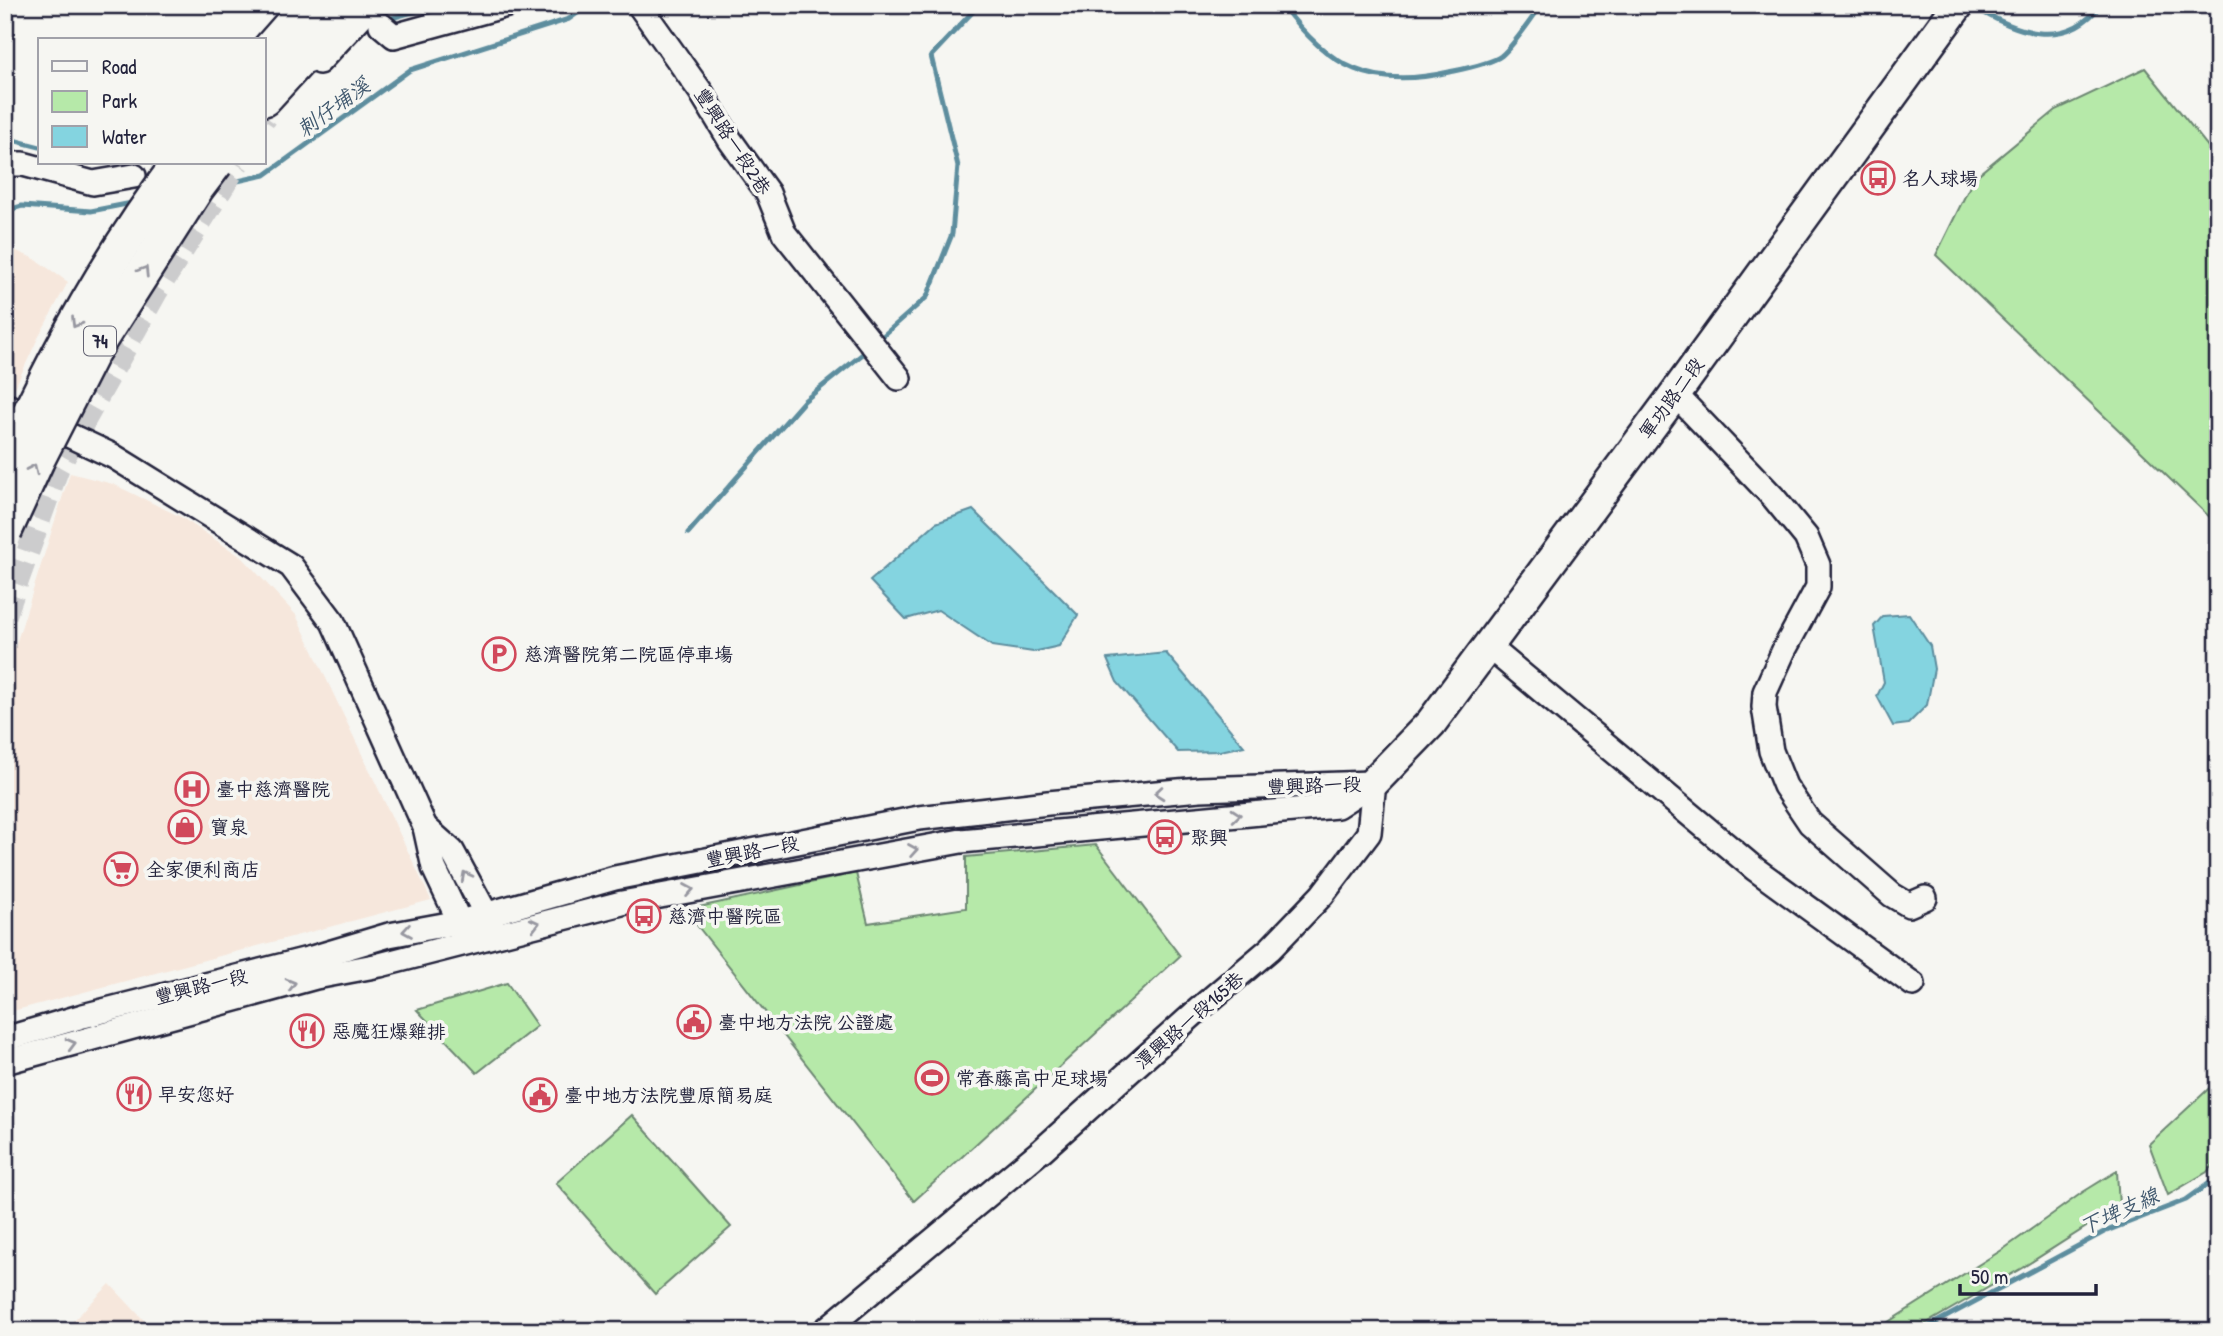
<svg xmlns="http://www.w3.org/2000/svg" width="2223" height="1336" font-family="'Patrick Hand','LXGW WenKai TC',sans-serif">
	<rect width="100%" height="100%" fill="#f6f6f2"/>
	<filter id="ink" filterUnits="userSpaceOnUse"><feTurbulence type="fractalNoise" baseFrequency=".0143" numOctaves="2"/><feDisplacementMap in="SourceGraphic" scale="14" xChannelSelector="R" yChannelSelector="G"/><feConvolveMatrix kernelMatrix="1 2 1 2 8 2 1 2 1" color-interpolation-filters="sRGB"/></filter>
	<g filter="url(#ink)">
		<g fill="#f6e7dc">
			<path d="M5,246L35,259L68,282L38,338L5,409Z"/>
			<path d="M70,473L113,484L181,517L243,558L296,615L431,900L5,1013V679Z"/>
			<path d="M110,1284L154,1331H63Z"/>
		</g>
		<g fill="#b6e9a9" stroke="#6c8672" stroke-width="2">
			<path d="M2145,68L2218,159V525L1936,255L1974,178L2056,110Z"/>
			<path d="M1096,845L1180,956L914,1201L685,910L856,873L868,923L966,908V857Z"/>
			<path d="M507,983L537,1026L477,1073L417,1010Z"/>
			<path d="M2218,1080V1158L2207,1172L2168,1195L2149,1144Z"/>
			<path d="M632,1115L731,1227L655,1294L556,1183Z"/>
			<path d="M2117,1171L2119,1206L2022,1268L1913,1331H1874L2005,1248L2083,1192Z"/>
		</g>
		<g fill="#84d4e0" stroke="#5d8d9e" stroke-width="2">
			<path d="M973,510L1078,615L1059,646L1033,652L992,646L938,610L906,619L870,581L936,523Z"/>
			<path d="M1909,614L1930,646L1934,669L1927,705L1908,724L1893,726L1877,696L1884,682L1874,626L1883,616Z"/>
			<path d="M1166,653L1244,746L1220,751L1178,752L1117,682L1107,659Z"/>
		</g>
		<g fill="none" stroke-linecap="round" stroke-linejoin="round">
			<g stroke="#5d8d9e" stroke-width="5">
				<path d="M1282,5C1330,68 1371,90 1449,72C1463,69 1490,64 1501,56C1516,43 1529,21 1542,5"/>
				<path d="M1971,5C2013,31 2063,53 2101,5"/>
				<path d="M385,20L436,5"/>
				<path d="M5,138L40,147"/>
				<path d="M215,186L265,175L410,70L569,19L589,5"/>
				<path d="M5,211L22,206L91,211L137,202"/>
				<path d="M876,342L927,297L952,234L958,166L931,56L979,5"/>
				<path d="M688,533L804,401L869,349"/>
				<path d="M1920,1331L2104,1232L2186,1200L2218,1177"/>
			</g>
			<g stroke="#cccccd" stroke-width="23" stroke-dasharray="23 11" stroke-linecap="butt">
				<path d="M264,120L266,117"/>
				<path d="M5,616L58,468L157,291L238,163"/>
			</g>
			<defs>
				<g id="minor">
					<path d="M639,5L701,92L730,140L768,193L784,233L899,378"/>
					<path d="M381,25L394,36L507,5"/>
					<path d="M319,62L372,5"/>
					<path d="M5,164H23L93,183L134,176"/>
					<path d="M1675,394L1774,498L1806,537L1818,565V587L1784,650L1765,692L1764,707L1771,751L1785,786L1810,823L1892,895L1909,905L1925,898"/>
					<path d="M5,405L113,456L291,566L333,622L425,827L434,868L465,933"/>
					<path d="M1488,646L1755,869L1913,984"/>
					<path d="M425,827L452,851L492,925"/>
					<path d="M5,1039L83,1016L312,958L389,935L460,922L615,878L919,818L1048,803L1200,789L1371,783"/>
					<path d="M5,1062L316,977L380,965L622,903L961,841L1337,806L1374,782"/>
					<path d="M824,1331L1042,1150L1198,1010L1270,949L1322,895L1369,833L1374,782"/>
				</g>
				<path id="major" d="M1374,782L1431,723L1675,394L1958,5"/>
				<g id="highway">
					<path d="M264,55L308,5"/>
					<path d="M264,99L350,5"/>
				</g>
			</defs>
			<use href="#minor" stroke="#22223b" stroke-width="28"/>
			<use href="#major" stroke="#22223b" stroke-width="35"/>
			<use href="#highway" stroke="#22223b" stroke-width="38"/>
			<use href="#minor" stroke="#f6f6f2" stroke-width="23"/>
			<use href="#major" stroke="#f6f6f2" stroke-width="30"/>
			<use href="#highway" stroke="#f6f6f2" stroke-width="33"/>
			<defs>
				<g id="highway-bridge">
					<path d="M5,466C52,359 109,256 179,163"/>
					<path d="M5,531L37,461L93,351L197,188L216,163"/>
				</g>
			</defs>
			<use href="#highway-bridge" stroke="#22223b" stroke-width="38" stroke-linecap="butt"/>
			<use href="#highway-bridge" stroke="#f6f6f2" stroke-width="33"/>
		</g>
		<defs><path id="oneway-chevron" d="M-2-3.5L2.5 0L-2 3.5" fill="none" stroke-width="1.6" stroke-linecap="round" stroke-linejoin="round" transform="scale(1.75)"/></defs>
		<g stroke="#9797a0">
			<use href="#oneway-chevron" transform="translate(144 271) rotate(-58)"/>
			<use href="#oneway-chevron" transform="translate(76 323) rotate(121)"/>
			<use href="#oneway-chevron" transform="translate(33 469) rotate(-65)"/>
			<use href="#oneway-chevron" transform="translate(1159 793) rotate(175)"/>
			<use href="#oneway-chevron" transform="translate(1236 815) rotate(-5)"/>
			<use href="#oneway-chevron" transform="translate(913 850) rotate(-10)"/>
			<use href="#oneway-chevron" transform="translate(466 876) rotate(-118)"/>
			<use href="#oneway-chevron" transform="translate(689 890) rotate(-10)"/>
			<use href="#oneway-chevron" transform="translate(535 924) rotate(-14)"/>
			<use href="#oneway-chevron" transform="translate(407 931) rotate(170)"/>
			<use href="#oneway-chevron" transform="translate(291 984) rotate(-15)"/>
			<use href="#oneway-chevron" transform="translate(71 1044) rotate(-15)"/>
		</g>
	</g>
	<defs>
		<symbol id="bus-ring" viewBox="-11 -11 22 22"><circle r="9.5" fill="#f6f6f2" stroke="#d1495b" stroke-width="1.5"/><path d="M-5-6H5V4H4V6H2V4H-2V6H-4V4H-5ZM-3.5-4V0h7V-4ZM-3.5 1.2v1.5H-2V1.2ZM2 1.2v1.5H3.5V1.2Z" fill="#d1495b"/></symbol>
		<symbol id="parking-ring" viewBox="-11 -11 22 22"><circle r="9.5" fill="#f6f6f2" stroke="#d1495b" stroke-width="1.5"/><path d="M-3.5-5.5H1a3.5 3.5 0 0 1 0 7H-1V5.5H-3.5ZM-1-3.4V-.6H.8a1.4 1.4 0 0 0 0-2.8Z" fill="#d1495b"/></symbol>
		<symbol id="hospital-ring" viewBox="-11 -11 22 22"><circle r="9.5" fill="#f6f6f2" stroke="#d1495b" stroke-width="1.5"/><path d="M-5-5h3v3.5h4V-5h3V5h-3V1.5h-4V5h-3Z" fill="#d1495b"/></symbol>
		<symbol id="shop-ring" viewBox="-11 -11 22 22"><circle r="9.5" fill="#f6f6f2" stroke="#d1495b" stroke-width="1.5"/><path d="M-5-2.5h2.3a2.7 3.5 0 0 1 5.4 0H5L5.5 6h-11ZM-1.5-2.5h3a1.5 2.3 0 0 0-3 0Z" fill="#d1495b"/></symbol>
		<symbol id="supermarket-ring" viewBox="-11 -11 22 22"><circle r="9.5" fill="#f6f6f2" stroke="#d1495b" stroke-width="1.5"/><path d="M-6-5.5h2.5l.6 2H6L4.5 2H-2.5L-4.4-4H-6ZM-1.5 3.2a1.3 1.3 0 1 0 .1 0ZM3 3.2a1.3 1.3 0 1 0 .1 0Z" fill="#d1495b"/></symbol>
		<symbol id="civic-ring" viewBox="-11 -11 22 22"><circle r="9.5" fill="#f6f6f2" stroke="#d1495b" stroke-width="1.5"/><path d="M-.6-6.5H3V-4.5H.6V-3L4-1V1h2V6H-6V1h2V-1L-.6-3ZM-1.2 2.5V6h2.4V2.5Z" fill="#d1495b"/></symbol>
		<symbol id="restaurant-ring" viewBox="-11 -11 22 22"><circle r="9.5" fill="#f6f6f2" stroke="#d1495b" stroke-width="1.5"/><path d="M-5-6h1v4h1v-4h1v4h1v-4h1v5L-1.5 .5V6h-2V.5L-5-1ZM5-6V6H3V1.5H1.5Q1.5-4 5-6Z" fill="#d1495b"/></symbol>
		<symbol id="stadium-ring" viewBox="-11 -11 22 22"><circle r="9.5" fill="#f6f6f2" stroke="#d1495b" stroke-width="1.5"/><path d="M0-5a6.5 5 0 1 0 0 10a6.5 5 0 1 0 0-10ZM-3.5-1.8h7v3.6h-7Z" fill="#d1495b"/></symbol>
	</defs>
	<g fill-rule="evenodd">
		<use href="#bus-ring" x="1859" y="159" width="38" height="38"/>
		<use href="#parking-ring" x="480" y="635" width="38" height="38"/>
		<use href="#hospital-ring" x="173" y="770" width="38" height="38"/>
		<use href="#shop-ring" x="166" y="808" width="38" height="38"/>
		<use href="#bus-ring" x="1146" y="818" width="38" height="38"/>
		<use href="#supermarket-ring" x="102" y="850" width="38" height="38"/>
		<use href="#bus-ring" x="625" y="897" width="38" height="38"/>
		<use href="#civic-ring" x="675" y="1003" width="38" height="38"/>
		<use href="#restaurant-ring" x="288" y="1012" width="38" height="38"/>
		<use href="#stadium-ring" x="913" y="1059" width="38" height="38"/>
		<use href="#restaurant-ring" x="115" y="1075" width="38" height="38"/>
		<use href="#civic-ring" x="521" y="1076" width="38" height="38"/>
	</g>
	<g text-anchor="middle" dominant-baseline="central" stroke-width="7" stroke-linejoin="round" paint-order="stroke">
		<rect fill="#f6f6f2" stroke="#626272" stroke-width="2" x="84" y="326.5" width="32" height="29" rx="5"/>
		<g font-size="18" font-weight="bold" fill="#22223b">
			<text x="100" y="341">74</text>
		</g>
		<g font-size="19" fill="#22223b" stroke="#f6f6f2">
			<text transform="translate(733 141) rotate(57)">豐興路一段2巷</text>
			<text transform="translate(1671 398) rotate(-54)">軍功路二段</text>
			<text transform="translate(1314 785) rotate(-2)">豐興路一段</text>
			<text transform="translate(752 851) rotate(-11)">豐興路一段</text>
			<text transform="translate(201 986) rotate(-14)">豐興路一段</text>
			<text transform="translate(1189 1020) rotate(-41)">潭興路一段165巷</text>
		</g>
		<g font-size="19" fill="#22223b" stroke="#f6f6f2" text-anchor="start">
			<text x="1902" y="178">名人球場</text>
			<text x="524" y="654">慈濟醫院第二院區停車塲</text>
			<text x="216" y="789">臺中慈濟醫院</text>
			<text x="210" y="827">寶泉</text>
			<text x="1190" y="837">聚興</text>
			<text x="146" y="869">全家便利商店</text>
			<text x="668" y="916">慈濟中醫院區</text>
			<text x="718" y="1022">臺中地方法院 公證處</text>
			<text x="332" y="1031">惡魔狂爆雞排</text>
			<text x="956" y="1078">常春藤高中足球場</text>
			<text x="158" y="1094">早安您好</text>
			<text x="564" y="1095">臺中地方法院豐原簡易庭</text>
		</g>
		<g font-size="21" font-style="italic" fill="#3f576d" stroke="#f6f6f2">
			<text transform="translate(333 107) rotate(-36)">刺仔埔溪</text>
			<text transform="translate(2119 1211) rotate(-24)">下埤支線</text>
		</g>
	</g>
	<rect width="2223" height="1336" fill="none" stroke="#f6f6f2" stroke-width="28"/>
	<rect x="14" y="14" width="2195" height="1308" fill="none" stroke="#22223b" stroke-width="2.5" filter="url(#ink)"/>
	<rect x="38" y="38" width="228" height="126" fill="#f6f6f2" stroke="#a1a1a9" stroke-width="2"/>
	<rect x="52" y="61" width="35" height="10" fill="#f6f6f2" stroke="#a1a1a9" stroke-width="2"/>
	<text x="102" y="74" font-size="21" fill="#22223b">Road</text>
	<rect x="52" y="91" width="35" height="21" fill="#b6e9a9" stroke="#a1a1a9" stroke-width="2"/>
	<text x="102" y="108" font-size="21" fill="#22223b">Park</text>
	<rect x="52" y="126" width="35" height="21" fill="#84d4e0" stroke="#a1a1a9" stroke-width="2"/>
	<text x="102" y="144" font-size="21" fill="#22223b">Water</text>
	<path d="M1960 1284v10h136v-10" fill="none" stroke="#22223b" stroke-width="3.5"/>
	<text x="1971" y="1284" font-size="21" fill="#22223b" stroke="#f6f6f2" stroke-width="5" paint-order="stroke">50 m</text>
</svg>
